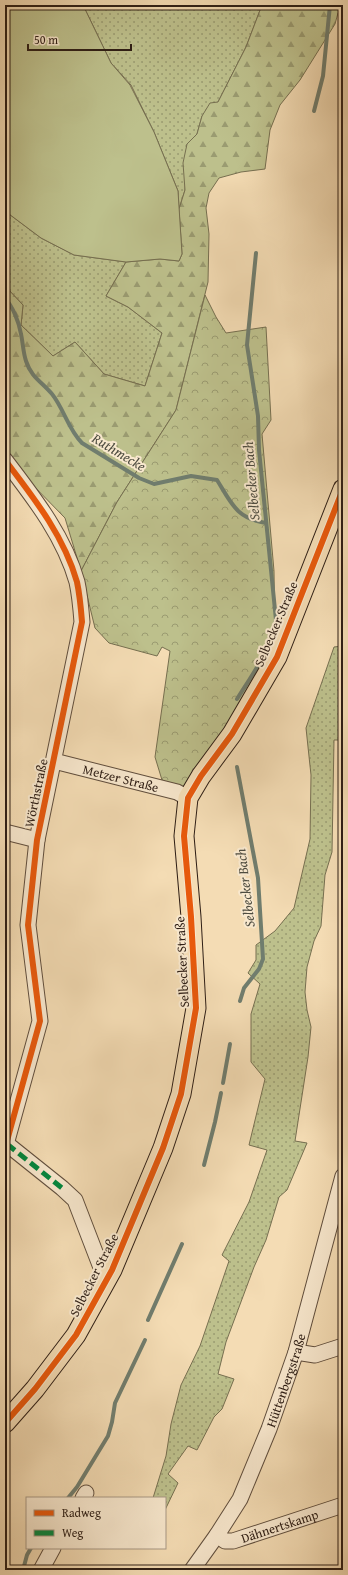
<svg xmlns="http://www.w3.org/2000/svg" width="348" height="1575" font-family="'Gentium Book Plus',serif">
	<defs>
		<pattern id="grass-dots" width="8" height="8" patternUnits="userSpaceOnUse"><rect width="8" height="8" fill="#bdc08c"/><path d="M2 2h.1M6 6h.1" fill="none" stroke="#9a9b71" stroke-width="1.8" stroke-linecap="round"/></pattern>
		<pattern id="forest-firs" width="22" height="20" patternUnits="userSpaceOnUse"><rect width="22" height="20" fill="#bdc08c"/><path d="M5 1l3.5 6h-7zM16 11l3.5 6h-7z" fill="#9a9b71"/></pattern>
		<pattern id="park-crowns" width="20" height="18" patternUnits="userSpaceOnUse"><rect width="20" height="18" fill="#bdc08c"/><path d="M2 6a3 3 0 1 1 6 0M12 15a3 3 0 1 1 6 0" fill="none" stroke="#9a9b71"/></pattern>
	</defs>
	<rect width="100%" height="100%" fill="#f4dcb4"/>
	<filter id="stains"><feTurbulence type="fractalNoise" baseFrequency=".005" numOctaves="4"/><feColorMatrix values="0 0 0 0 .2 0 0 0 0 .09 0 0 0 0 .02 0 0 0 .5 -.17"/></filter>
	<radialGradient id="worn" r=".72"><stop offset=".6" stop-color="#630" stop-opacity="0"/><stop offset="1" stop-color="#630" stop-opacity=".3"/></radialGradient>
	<g fill="url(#grass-dots)" stroke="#766f50">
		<path d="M83,5H262L246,47L218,102L202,116L197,134L187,144L185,190L179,209L178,191L154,132L131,85L111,63Z"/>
		<path d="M5,211L41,238L74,255L126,262L106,296L128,307L162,333L145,386L104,374L75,342L53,356L21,325L23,305L5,286Z"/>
		<path d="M343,646V740H334L332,852L325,875L321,926L314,941L307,967L305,992L307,1010L311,1027L308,1057L295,1141L307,1143L287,1190L279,1197L266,1240L254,1267L226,1342L218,1374L234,1379L222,1409L214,1417L197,1450L188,1446L168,1474L178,1483L165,1510V1498H153L166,1456L171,1424L181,1385L200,1346L229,1261L222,1255L249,1202L267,1150L249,1145L265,1079L251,1062V1014L260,984L248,973L256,960V945L275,931L294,908L310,839L311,775L306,728L334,647Z"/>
	</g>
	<path fill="url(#forest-firs)" stroke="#766f50" d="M262,5H343V7L338,13L335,24L300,80L280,105L270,130L265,169L241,172L219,178L209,193L206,208L209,234L208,282L176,410L117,502L81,571L65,518L23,475L5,452V286L23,305L21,325L53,356L75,342L104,374L145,386L162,333L128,307L106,296L126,262L160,259L179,261L182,254L179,209L185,190L183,163L187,144L197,134L202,116L210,103L218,102L246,47Z"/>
	<path fill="url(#park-crowns)" stroke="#766f50" d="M205,295L216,317L226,333L266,327L271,420L262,434L274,571L275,644L230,731L186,791L162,780L155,757L170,651L162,647L157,656L109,643L95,628L81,571L117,502L176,410Z"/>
	<path fill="#bdc08c" stroke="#766f50" d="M5,5H83L111,63L130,85L154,132L178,191L182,254L179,261L160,259L126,262L74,255L41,238L5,211L9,197L5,194Z"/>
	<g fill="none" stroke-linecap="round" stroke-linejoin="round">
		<g stroke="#707d6e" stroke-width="4">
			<path d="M314,111L323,76L330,5"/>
			<path d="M5,298C13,307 19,322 21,334C23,343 23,352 26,361C31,377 42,382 52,394C64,409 68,429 82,443L139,478L154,484L191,476L217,480C232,504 236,518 266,523"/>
			<path d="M237,699C252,675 272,648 276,620L259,450L258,416L247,345L256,253"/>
			<path d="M237,767L258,878L263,959L259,969L244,988L240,1001"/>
			<path d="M223,1083L230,1044"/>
			<path d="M204,1165L215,1122L221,1093"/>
			<path d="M148,1320L182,1244"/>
			<path d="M68,1498L77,1487L108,1436L112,1422L115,1403L145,1340"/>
			<path d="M23,1570L27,1555L31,1548"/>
		</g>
		<defs>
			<g id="minor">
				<path d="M5,460C34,498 64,536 77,582C80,596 81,609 82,622L37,840L28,925L40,1021L5,1148"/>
				<path id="s1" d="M54,761L177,792L188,798"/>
				<path d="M5,832L37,840"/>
				<path d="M7,1144L62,1188L75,1200L100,1265L112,1270"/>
				<path d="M296,1352L315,1355L343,1346"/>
				<path d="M83,1498L86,1493"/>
				<path id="s2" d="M217,1535L225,1541H233L343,1505"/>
				<path d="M41,1570L53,1548"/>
				<path id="s3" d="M192,1570L217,1535L240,1499L269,1429L296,1352L343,1176"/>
			</g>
			<path id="major" d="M5,1423L35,1389L76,1335L112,1270L163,1148L181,1094L196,1008L191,917L184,836L188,798L201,776L232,734L277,657L343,489"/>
		</defs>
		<use href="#minor" stroke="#604e3d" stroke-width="17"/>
		<use href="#major" stroke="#2e1e15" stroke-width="21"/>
		<use href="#minor" stroke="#f8e8ce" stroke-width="15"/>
		<use href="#major" stroke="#f4dcb4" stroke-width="19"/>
		<path stroke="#00873e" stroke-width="5" stroke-dasharray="10 5" stroke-linecap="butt" d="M7,1144L62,1188"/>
		<defs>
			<g id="cycleway">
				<path d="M5,460C34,498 64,536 77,582C80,596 81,609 82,622L37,840L28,925L40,1021L5,1148"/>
				<path d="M5,1423L35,1389L76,1335L112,1270L163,1148L181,1094L196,1008L191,917L184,836L188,798L201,776L232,734L277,657L343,489"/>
			</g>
		</defs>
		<use href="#cycleway" stroke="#f8e8ce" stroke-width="8"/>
		<use href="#cycleway" stroke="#e8590c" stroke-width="6"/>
	</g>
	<g text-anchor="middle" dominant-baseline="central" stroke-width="4" stroke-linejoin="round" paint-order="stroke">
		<g font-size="13" fill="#2e1e15" stroke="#f8e8ce">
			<text transform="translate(276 624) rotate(-67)">Selbecker Straße</text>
			<text stroke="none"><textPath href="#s1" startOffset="69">Metzer Straße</textPath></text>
			<text transform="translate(36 793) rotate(-78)">Wörthstraße</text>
			<text transform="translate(182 962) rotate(-93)">Selbecker Straße</text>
			<text transform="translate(94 1275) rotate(-63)">Selbecker Straße</text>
			<text stroke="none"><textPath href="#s3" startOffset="213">Hüttenbergstraße</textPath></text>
			<text stroke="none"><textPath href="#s2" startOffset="67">Dähnertskamp</textPath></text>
		</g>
		<g font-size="14" font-style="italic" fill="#4f4d41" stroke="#f8e8ce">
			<text transform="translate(119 452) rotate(31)">Ruthmecke</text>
			<text transform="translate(251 481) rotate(-95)">Selbecker Bach</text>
			<text transform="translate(245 888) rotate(-97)">Selbecker Bach</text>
		</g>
	</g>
	<rect width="348" height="1575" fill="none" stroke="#f4dcb4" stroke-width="20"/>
	<rect x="6" y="6" width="336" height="1563" fill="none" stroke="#2e1e15" stroke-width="2"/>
	<rect x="10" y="10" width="328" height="1555" fill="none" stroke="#2e1e15"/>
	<rect x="26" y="1497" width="140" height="52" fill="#f8e8ce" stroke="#a79784"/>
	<rect x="34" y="1510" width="20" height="6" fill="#e8590c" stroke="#a79784"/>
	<text x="62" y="1517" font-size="12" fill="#2e1e15">Radweg</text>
	<rect x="34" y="1530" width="20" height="6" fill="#00873e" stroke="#a79784"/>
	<text x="62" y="1537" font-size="12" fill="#2e1e15">Weg</text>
	<path d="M28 44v6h103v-6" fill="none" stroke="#2e1e15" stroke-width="2"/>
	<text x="34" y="44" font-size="12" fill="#2e1e15" stroke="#f8e8ce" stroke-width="3" paint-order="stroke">50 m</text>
	<rect width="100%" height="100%" filter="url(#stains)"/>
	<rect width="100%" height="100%" fill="url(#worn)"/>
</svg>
